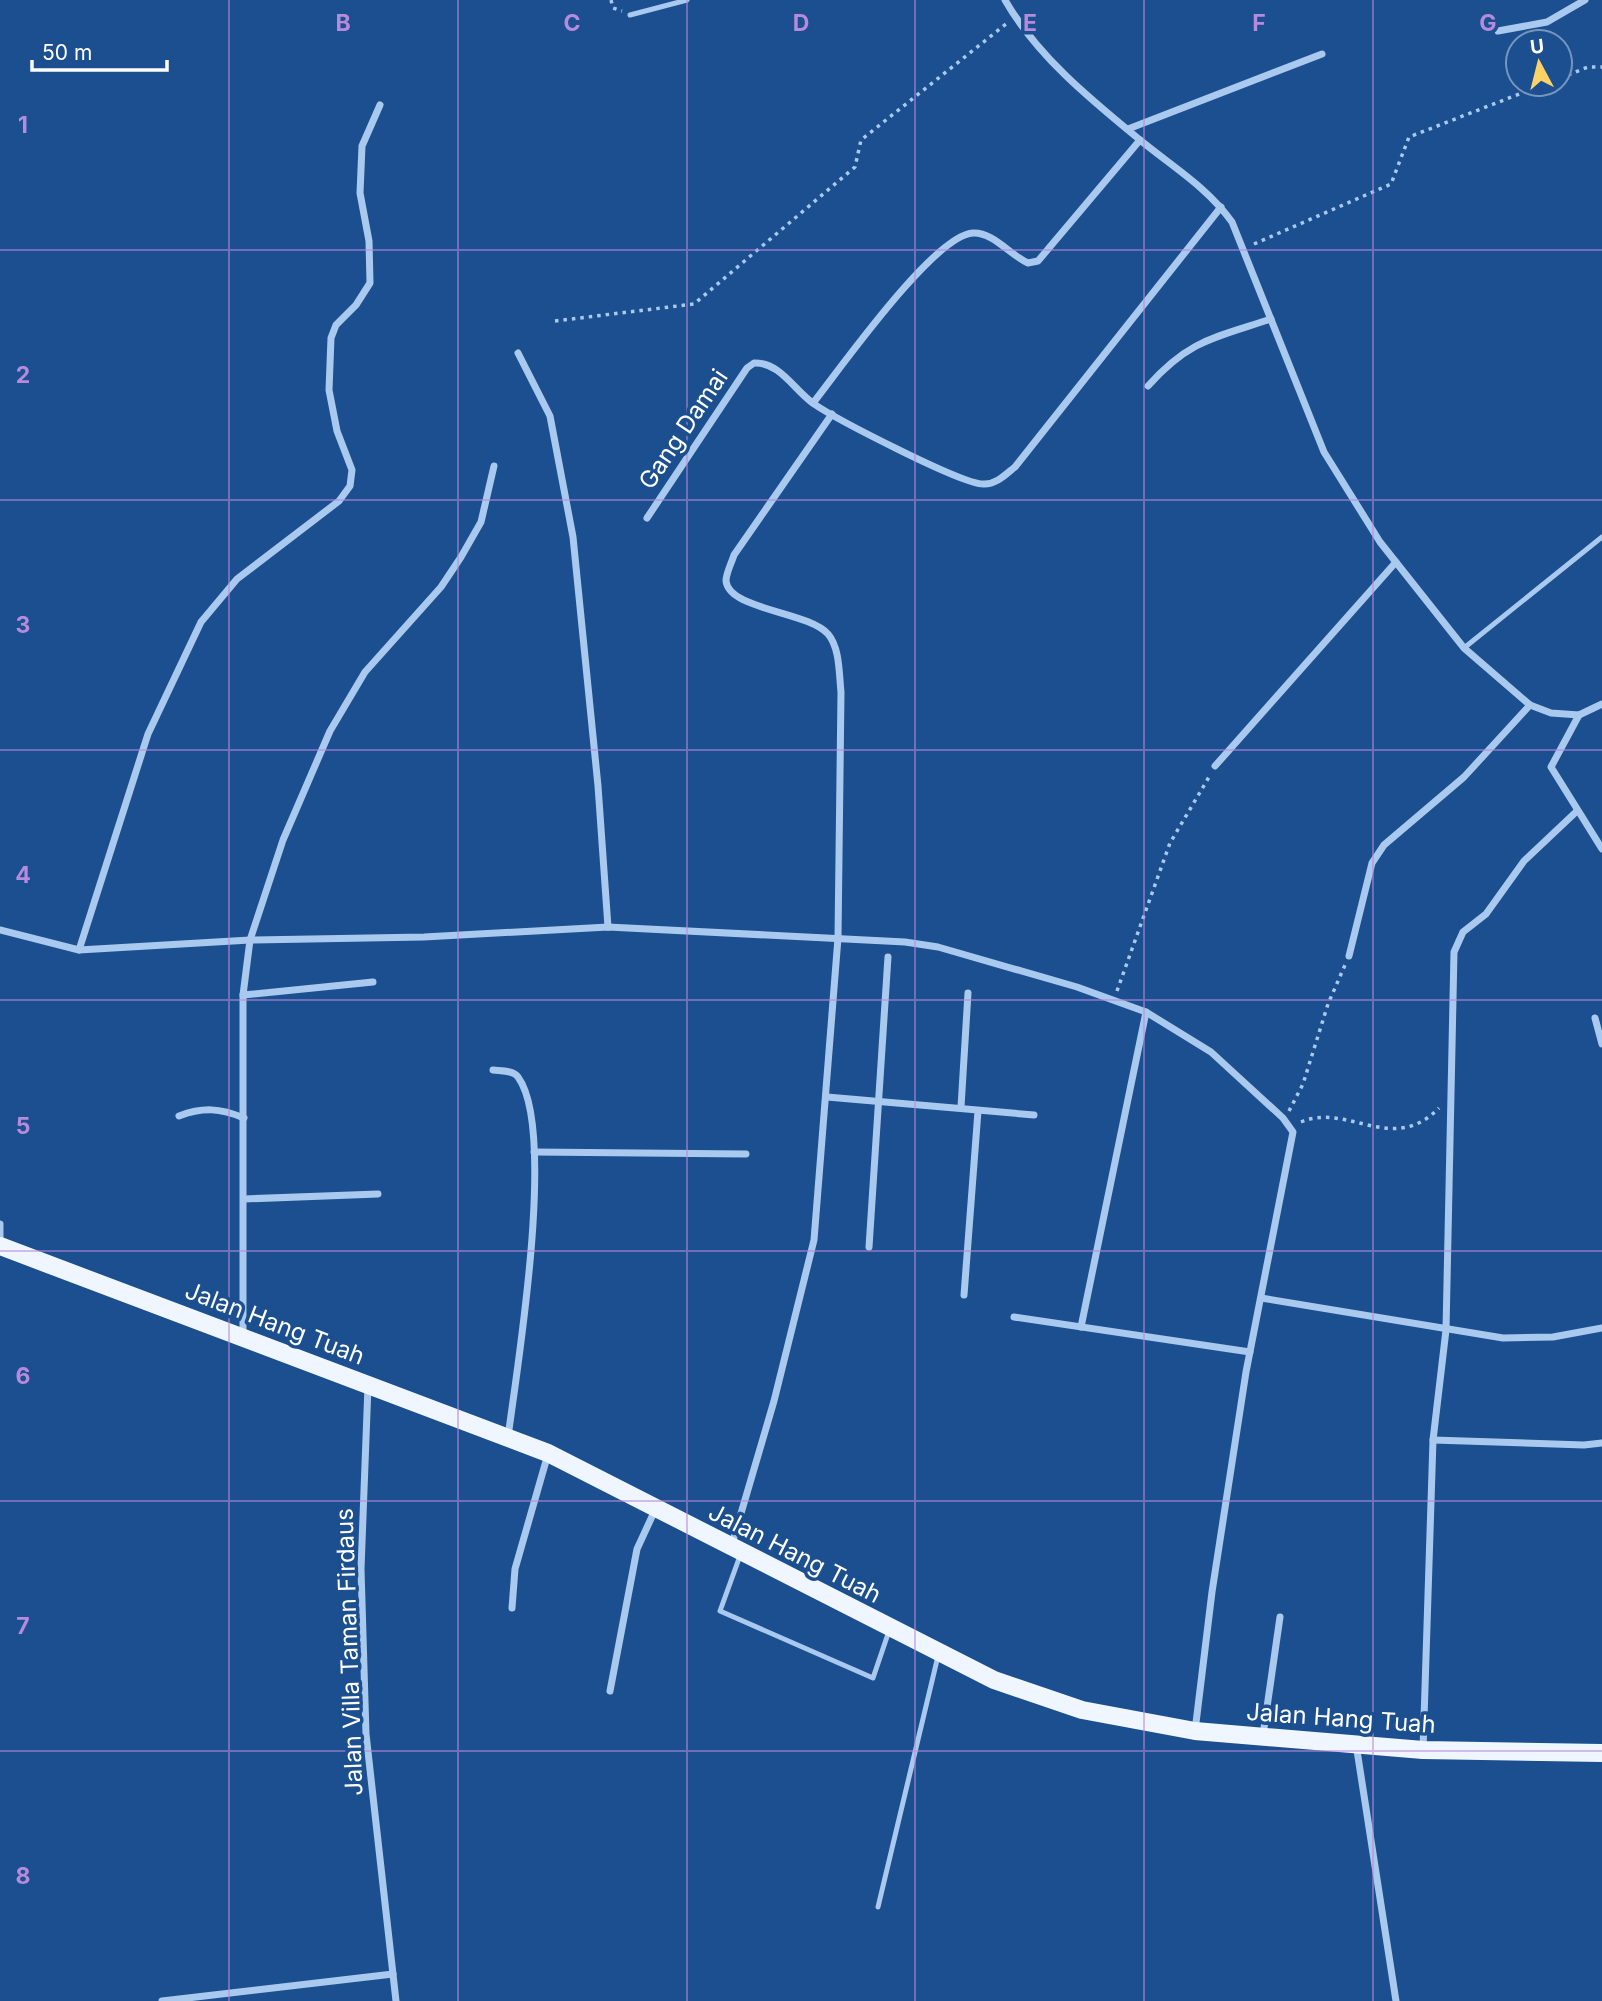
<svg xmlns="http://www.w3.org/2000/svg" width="1602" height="2001" font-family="Inter,sans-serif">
	<rect width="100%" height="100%" fill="#1b4f8f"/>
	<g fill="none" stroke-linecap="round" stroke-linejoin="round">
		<g stroke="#a9c9ee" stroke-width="3.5" stroke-dasharray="3.5 5" stroke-linecap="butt">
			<path d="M611,0L613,8L622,11"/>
			<path d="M1560,78L1588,67H1602"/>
			<path d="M1254,244L1391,184L1409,137L1545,84"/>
			<path d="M555,321L694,304L855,167L861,140L1006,24"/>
			<path d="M1117,991L1170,843L1209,777"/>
			<path d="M1289,1111L1303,1084L1328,1004L1345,965"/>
			<path d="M1301,1122C1348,1102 1392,1156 1439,1108"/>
		</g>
		<g stroke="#a9c9ee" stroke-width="5">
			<path d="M630,15L687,0"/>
			<path d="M1464,648L1602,537"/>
			<path d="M741,1553L720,1611L873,1678L889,1631"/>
			<path d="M878,1907L938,1656"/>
		</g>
		<g stroke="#a9c9ee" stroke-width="7">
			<path d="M1005,0C1037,56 1090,99 1140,140C1173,167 1207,187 1232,222L1324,452L1380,542L1464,648L1530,705L1551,713L1579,715L1602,704"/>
			<path d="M1498,31L1547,22L1585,0"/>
			<path d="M1128,129L1322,54"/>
			<path d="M518,353L550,416L573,537L598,786L608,927"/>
			<path d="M1148,386C1189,340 1214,338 1271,319"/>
			<path d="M813,403C840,369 934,235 973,233C993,232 1010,255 1028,263L1038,261L1140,140"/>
			<path d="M647,518L747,368L754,363C780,362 794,390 814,404C836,419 961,484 983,484C996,485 1006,474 1015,467L1221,207"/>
			<path d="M1579,715L1551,767L1602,849"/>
			<path d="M1215,766L1396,562"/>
			<path d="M0,930L79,950L250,940L424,937L608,927L905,942L938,947L1077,987L1146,1012L1211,1052L1283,1118L1293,1132L1246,1372L1212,1592L1195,1731"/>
			<path d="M79,950L148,734L201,622L237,579L339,501L350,486L352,470L337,431L329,390L331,338L336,325L356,305L370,283L369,241L360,193L362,146L380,105"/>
			<path d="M1349,956L1372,863L1384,845L1464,777L1530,705"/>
			<path d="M243,995L373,982"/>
			<path d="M1595,1018L1602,1044"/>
			<path d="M493,1070C501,1071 513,1070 518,1077C557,1130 517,1368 508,1437"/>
			<path d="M827,1097L1034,1115"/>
			<path d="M961,1107L968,993"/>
			<path d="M179,1116C203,1107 220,1108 244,1118"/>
			<path d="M534,1152L746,1154"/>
			<path d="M244,1199L378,1194"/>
			<path d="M0,1224V1244"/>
			<path d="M869,1247L888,957"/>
			<path d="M964,1295L978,1111"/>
			<path d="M1261,1298L1503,1338L1553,1337L1602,1328"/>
			<path d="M1014,1317L1250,1352"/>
			<path d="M1081,1327L1146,1012"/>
			<path d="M243,1336V995L250,940L283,840L330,731L365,672L441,587L461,557L481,522L494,466"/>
			<path d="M368,1386L361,1569L366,1734L396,2001"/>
			<path d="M1433,1440L1584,1445L1602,1443"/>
			<path d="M732,1544L774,1401L814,1240L838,938L841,692C839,674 840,648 828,634C807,611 729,610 726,581C726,573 732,562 734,555L832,414"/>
			<path d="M512,1608L515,1569L548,1454"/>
			<path d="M610,1691L637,1549L655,1510"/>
			<path d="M1263,1735L1280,1617"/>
			<path d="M1356,1744L1396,2001"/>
			<path d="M1423,1750L1433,1440L1446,1330L1454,952L1463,932L1486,914L1524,861L1577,811"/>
			<path d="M162,2001L393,1974"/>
		</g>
		<path stroke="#f0f6ff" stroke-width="18" d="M0,1246L548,1453L994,1680L1082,1710L1195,1731L1423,1750L1602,1753"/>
	</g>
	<path fill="none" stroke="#b68bdc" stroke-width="2" stroke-opacity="0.55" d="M229,0V2001M458,0V2001M687,0V2001M915,0V2001M1144,0V2001M1373,0V2001M0,250H1602M0,500H1602M0,750H1602M0,1000H1602M0,1251H1602M0,1501H1602M0,1751H1602"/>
	<g text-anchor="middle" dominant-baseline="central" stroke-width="7" stroke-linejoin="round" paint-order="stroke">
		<g font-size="24" fill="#fff" stroke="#1b4f8f">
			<text transform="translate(683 429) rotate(-56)">Gang Damai</text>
			<text transform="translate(275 1323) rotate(21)">Jalan Hang Tuah</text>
			<text transform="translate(795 1553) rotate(27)">Jalan Hang Tuah</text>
			<text transform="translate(349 1652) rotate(-92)">Jalan Villa Taman Firdaus</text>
			<text transform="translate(1341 1718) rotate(4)">Jalan Hang Tuah</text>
		</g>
	</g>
	<g font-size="23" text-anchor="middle" font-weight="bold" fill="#b68bdc" stroke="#1b4f8f" stroke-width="7" stroke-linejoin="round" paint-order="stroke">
		<text x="343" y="31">B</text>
		<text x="572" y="31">C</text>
		<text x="801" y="31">D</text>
		<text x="1030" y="31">E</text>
		<text x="1259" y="31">F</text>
		<text x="1488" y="31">G</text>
		<text x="23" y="133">1</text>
		<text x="23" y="383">2</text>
		<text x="23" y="633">3</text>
		<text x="23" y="883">4</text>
		<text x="23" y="1134">5</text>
		<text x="23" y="1384">6</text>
		<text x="23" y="1634">7</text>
		<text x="23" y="1884">8</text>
	</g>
	<g transform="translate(1539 63) rotate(353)"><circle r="33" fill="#1b4f8f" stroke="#7695bc" stroke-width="2"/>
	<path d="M0-5L12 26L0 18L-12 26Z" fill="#ffd166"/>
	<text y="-10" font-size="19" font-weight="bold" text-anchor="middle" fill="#ffffff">U</text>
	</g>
	<path d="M32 60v10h135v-10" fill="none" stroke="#ffffff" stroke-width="3.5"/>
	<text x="42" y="60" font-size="21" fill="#ffffff" stroke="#1b4f8f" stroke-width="5" paint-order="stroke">50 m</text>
</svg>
